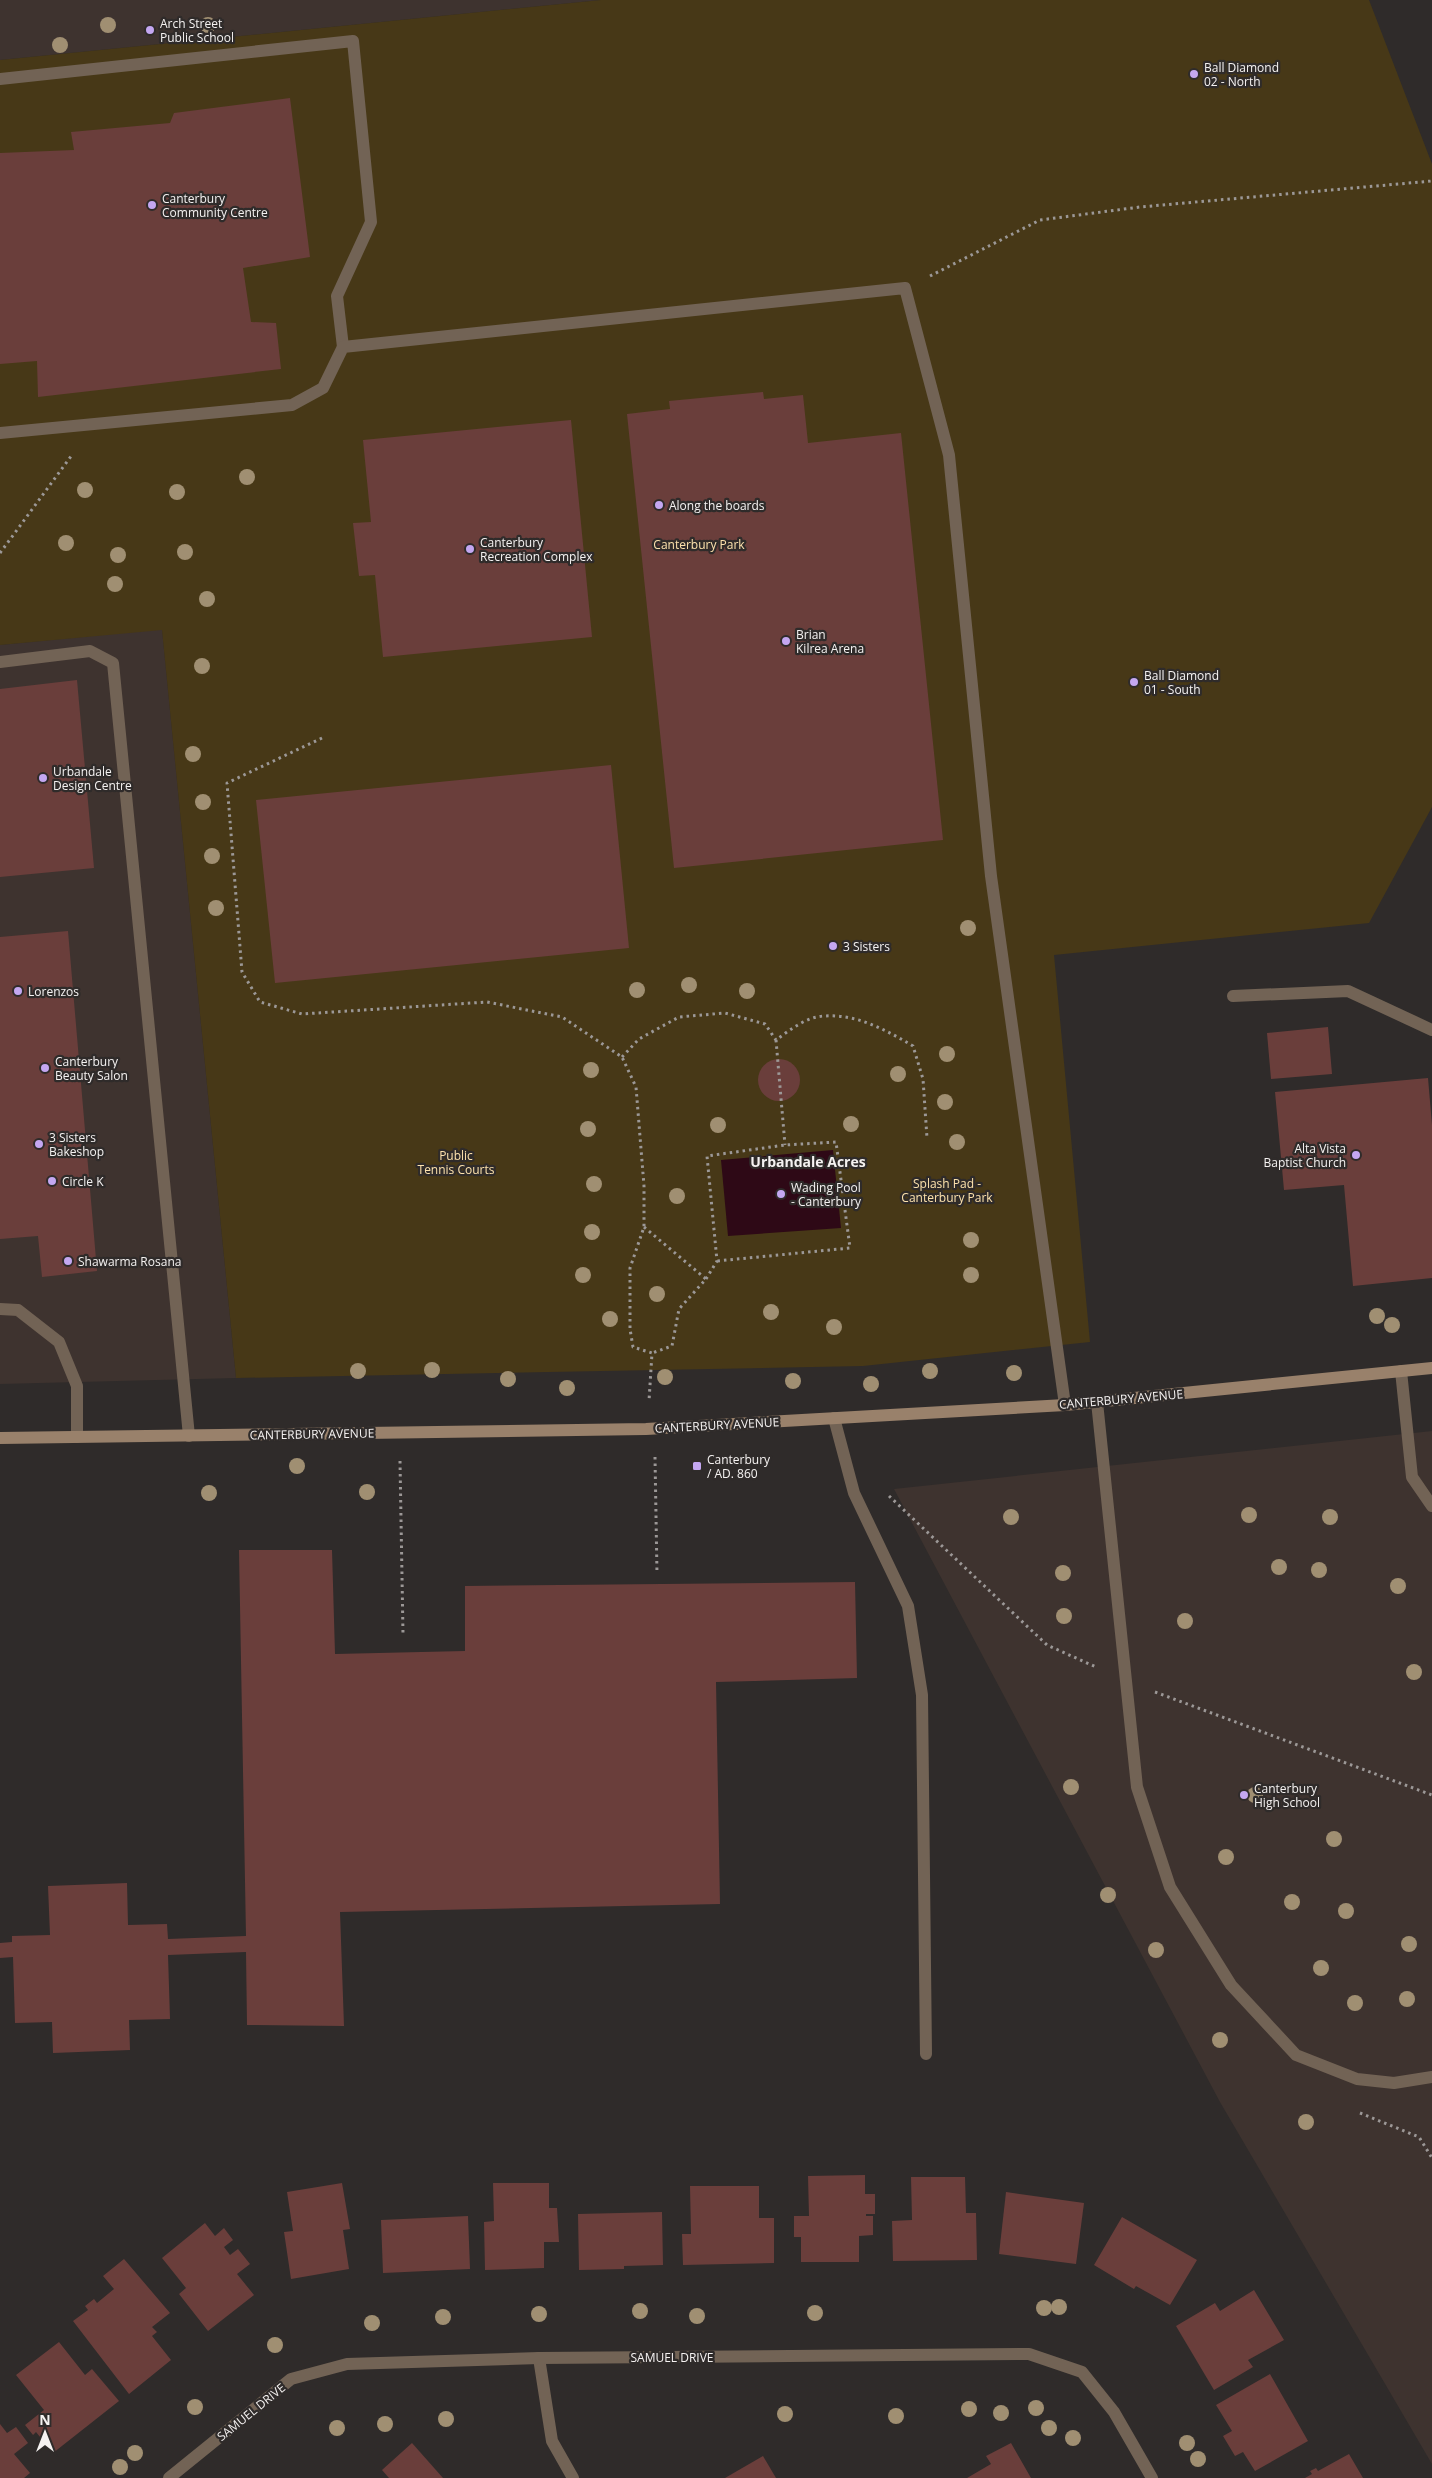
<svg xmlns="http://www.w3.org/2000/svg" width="1432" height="2478" font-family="'Open Sans',sans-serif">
	<rect width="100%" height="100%" fill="#2f2b2a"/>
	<g fill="#3e332f">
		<path d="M0,0H601L0,60Z"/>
		<path d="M162,629L236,1378L0,1384V645Z"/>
		<path d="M1432,1431V2464L1220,2102L894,1489Z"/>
	</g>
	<path fill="#473817" d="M601,0H1369L1432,164V807L1369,923L1054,955L1090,1342L863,1366L236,1378L162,630L0,645V60Z"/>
	<path fill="#2e0916" d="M833,1150L841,1228L728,1236L721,1160Z"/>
	<g fill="#6a3e3b">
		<path d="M290,98L310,257L243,268L251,322L276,323L281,369L38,397L37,361L0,364V153L74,150L71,132L170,123L174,113Z"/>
		<path d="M763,392L764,399L803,395L808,443L901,433L943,840L674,868L627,414L670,409L669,401Z"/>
		<path d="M571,420L592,637L383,657L375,575L359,576L353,523L371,522L363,440Z"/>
		<path d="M77,680L94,868L0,877V689Z"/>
		<path d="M611,765L629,948L275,983L256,800Z"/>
		<path d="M68,931L97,1271L42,1277L38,1236L0,1239V937Z"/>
		<path d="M1328,1027L1332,1074L1271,1079L1267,1033Z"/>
		<circle cx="779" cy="1080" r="21"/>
		<path d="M1428,1078L1432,1125V1278L1353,1286L1344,1185L1284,1190L1275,1092Z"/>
		<path d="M239,1550H332L335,1654L465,1651V1586L855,1582L857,1678L716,1682L720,1904L340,1912L344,2026L247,2025L246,1952L168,1955L170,2019L129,2020L130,2050L53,2053L52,2022L15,2023L13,1957L0,1958V1943L12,1942V1936L50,1935L48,1886L127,1883L128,1925L167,1924L168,1939L246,1936Z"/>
		<path d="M865,2175V2194H875V2214H866V2216H873V2235L859,2236V2262H801V2237H794V2216H809L808,2176Z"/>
		<path d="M911,2177H965L966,2213H976L977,2260L893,2261L892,2221L912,2220Z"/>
		<path d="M342,2183L350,2229L343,2230L349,2269L291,2279L284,2232L293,2231L287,2192Z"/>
		<path d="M493,2183H549V2208H557L559,2242H544V2268L485,2270L484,2222L494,2221Z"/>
		<path d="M690,2186H759V2218H774V2263L683,2265L682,2234H691Z"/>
		<path d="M1006,2192L1084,2203L1076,2264L999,2254Z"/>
		<path d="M662,2212L663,2265L624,2266V2269L579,2270L578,2214Z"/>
		<path d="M468,2216L470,2269L383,2273L381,2220Z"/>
		<path d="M1122,2217L1197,2260L1170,2305L1136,2286L1134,2289L1094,2265Z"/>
		<path d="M205,2223L215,2236L224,2228L233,2240L224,2247L230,2255L238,2249L250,2264L237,2274L254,2295L208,2331L179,2294L186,2288L162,2258Z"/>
		<path d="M124,2259L170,2313L152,2327L157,2332L152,2336L171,2360L129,2394L73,2321L88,2310L85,2306L94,2299L97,2303L114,2289L103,2276Z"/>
		<path d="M1254,2290L1284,2340L1248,2360L1253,2367L1214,2390L1176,2326L1215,2303L1220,2311Z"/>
		<path d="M59,2342L85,2375L92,2369L119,2401L53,2453L36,2432L33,2435L25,2425L44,2410L16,2375Z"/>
		<path d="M1270,2374L1308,2441L1255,2471L1243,2452L1235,2456L1223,2436L1232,2431L1216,2405Z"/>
		<path d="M0,2424L7,2433L16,2427L28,2443L14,2454L30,2473L24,2478H0Z"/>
		<path d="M412,2443L443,2478H389L382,2470Z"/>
		<path d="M1011,2443L1031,2478H967L991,2464L986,2456Z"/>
		<path d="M1349,2454L1363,2478H1305L1312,2474L1310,2471L1316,2468L1318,2471Z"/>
		<path d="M763,2456L776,2478H725Z"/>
	</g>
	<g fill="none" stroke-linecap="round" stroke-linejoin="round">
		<g stroke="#9c9897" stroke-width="3" stroke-dasharray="2.5 4" stroke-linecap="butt">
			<path d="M930,276L1040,220L1140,207L1432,181"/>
			<path d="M0,553L72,455"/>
			<path d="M322,738L227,783L242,972L260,1002L302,1014L487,1002L562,1017L622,1057L636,1087L644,1186V1227L630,1268V1329L633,1347L652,1353L649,1401"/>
			<path d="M776,1040L785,1145"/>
			<path d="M622,1057L639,1039L679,1017L725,1013L765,1024L776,1040C790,1030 807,1016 825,1016C857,1014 886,1030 913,1046L923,1079L927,1138"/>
			<path d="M644,1227L706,1279L679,1309L672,1346L652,1353"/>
			<path d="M706,1279L717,1261L707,1156L785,1145L836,1142L850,1248L717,1261"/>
			<path d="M655,1457L657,1574"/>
			<path d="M400,1461L403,1634"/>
			<path d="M889,1496L1047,1645L1096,1667"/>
			<path d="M1155,1692L1432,1795"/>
			<path d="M1360,2113L1419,2137L1432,2158"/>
		</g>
		<g stroke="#726355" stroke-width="12">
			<path d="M0,79L353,41L371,222L337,296L343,347"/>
			<path d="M0,433L292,405L323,388L343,347L905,288L949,455L991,876L1065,1405"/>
			<path d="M0,662L90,651L113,663L189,1436"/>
			<path d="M1233,996L1348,991L1432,1030"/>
			<path d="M0,1309L18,1310L59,1342L77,1386V1437"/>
			<path d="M1401,1371L1412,1477L1432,1506"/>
			<path d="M1097,1402L1137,1787L1170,1887L1231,1985L1296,2055L1357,2079L1394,2083L1432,2077"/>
			<path d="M834,1418L854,1493L908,1606L922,1695L926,2054"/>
		</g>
		<g stroke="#726355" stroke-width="12">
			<path d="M539,2358L552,2441L573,2478"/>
			<path d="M169,2478L291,2379L347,2364L539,2358L1029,2354L1082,2372L1114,2412L1152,2478"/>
		</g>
		<path stroke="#99816b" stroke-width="12" d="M0,1438L646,1429L1065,1405L1432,1368"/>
	</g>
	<g fill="#a08f72">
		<circle cx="108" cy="25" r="8"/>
		<circle cx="208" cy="25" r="8"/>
		<circle cx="60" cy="45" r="8"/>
		<circle cx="247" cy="477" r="8"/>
		<circle cx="85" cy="490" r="8"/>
		<circle cx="177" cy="492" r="8"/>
		<circle cx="66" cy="543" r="8"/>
		<circle cx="185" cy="552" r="8"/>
		<circle cx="118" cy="555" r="8"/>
		<circle cx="115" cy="584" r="8"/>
		<circle cx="207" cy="599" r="8"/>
		<circle cx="202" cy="666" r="8"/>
		<circle cx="193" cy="754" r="8"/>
		<circle cx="203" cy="802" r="8"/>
		<circle cx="212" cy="856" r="8"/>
		<circle cx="216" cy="908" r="8"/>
		<circle cx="968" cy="928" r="8"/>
		<circle cx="689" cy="985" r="8"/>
		<circle cx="637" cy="990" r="8"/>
		<circle cx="747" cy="991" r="8"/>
		<circle cx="947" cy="1054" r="8"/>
		<circle cx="591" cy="1070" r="8"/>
		<circle cx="898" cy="1074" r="8"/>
		<circle cx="945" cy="1102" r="8"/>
		<circle cx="851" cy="1124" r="8"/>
		<circle cx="718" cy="1125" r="8"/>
		<circle cx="588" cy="1129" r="8"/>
		<circle cx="957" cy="1142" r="8"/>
		<circle cx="594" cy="1184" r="8"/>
		<circle cx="677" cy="1196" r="8"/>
		<circle cx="592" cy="1232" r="8"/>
		<circle cx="971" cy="1240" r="8"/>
		<circle cx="583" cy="1275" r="8"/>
		<circle cx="971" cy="1275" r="8"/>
		<circle cx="657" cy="1294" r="8"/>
		<circle cx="771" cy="1312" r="8"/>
		<circle cx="1377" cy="1316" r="8"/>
		<circle cx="610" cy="1319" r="8"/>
		<circle cx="1392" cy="1325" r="8"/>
		<circle cx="834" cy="1327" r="8"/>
		<circle cx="432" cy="1370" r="8"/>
		<circle cx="358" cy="1371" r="8"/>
		<circle cx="930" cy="1371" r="8"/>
		<circle cx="1014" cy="1373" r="8"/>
		<circle cx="665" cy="1377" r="8"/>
		<circle cx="508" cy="1379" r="8"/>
		<circle cx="793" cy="1381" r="8"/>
		<circle cx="871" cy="1384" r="8"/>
		<circle cx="567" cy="1388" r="8"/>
		<circle cx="297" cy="1466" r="8"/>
		<circle cx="367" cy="1492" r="8"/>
		<circle cx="209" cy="1493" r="8"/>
		<circle cx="1249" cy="1515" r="8"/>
		<circle cx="1011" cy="1517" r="8"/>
		<circle cx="1330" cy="1517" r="8"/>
		<circle cx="1279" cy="1567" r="8"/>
		<circle cx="1319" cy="1570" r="8"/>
		<circle cx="1063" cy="1573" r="8"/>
		<circle cx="1398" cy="1586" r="8"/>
		<circle cx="1064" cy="1616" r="8"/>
		<circle cx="1185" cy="1621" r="8"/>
		<circle cx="1414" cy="1672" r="8"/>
		<circle cx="1071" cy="1787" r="8"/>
		<circle cx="1255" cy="1795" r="8"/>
		<circle cx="1334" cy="1839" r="8"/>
		<circle cx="1226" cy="1857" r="8"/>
		<circle cx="1108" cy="1895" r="8"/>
		<circle cx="1292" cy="1902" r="8"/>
		<circle cx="1346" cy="1911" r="8"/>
		<circle cx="1409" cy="1944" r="8"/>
		<circle cx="1156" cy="1950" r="8"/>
		<circle cx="1321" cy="1968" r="8"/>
		<circle cx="1407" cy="1999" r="8"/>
		<circle cx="1355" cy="2003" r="8"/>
		<circle cx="1220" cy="2040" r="8"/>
		<circle cx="1306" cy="2122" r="8"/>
		<circle cx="1059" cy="2307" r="8"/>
		<circle cx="1044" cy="2308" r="8"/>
		<circle cx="640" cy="2311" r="8"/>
		<circle cx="815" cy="2313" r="8"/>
		<circle cx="539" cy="2314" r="8"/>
		<circle cx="697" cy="2316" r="8"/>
		<circle cx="443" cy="2317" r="8"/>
		<circle cx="372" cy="2323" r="8"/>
		<circle cx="275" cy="2345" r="8"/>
		<circle cx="195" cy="2407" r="8"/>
		<circle cx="1036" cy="2408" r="8"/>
		<circle cx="969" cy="2409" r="8"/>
		<circle cx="1001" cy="2413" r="8"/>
		<circle cx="785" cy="2414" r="8"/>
		<circle cx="896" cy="2416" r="8"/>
		<circle cx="446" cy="2419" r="8"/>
		<circle cx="385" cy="2424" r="8"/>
		<circle cx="337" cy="2428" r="8"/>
		<circle cx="1049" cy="2428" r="8"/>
		<circle cx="1073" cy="2438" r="8"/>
		<circle cx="1187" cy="2443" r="8"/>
		<circle cx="135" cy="2453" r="8"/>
		<circle cx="1198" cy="2459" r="8"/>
		<circle cx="120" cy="2467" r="8"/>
	</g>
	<g fill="#c4a7f1" stroke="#2f2b2a" stroke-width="2">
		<circle cx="150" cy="30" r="5"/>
		<circle cx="1194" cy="74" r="5"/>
		<circle cx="152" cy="205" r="5"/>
		<circle cx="659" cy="505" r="5"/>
		<circle cx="470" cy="549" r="5"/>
		<circle cx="786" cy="641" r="5"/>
		<circle cx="1134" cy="682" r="5"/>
		<circle cx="43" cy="778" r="5"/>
		<circle cx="833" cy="946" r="5"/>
		<circle cx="18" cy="991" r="5"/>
		<circle cx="45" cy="1068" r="5"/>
		<circle cx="39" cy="1144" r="5"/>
		<circle cx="1356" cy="1155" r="5"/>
		<circle cx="52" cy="1181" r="5"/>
		<circle cx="781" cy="1194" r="5"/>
		<circle cx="68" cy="1261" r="5"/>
		<rect x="692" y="1461" width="10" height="10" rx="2.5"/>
		<circle cx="1244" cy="1795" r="5"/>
	</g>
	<g text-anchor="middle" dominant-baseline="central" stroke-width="4.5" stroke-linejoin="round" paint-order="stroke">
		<g font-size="12" fill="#f5f2f1" stroke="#2f2b2a" text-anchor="start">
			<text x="160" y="23">Arch Street<tspan x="160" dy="14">Public School</tspan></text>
			<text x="1204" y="67">Ball Diamond<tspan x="1204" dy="14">02 - North</tspan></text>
			<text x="162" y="198">Canterbury<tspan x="162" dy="14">Community Centre</tspan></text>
			<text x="669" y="505">Along the boards</text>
			<text x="480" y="542">Canterbury<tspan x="480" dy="14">Recreation Complex</tspan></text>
			<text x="796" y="634">Brian<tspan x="796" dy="14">Kilrea Arena</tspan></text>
			<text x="1144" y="675">Ball Diamond<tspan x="1144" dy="14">01 - South</tspan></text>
			<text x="53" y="771">Urbandale<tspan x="53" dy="14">Design Centre</tspan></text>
			<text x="843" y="946">3 Sisters</text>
			<text x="28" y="991">Lorenzos</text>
			<text x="55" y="1061">Canterbury<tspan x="55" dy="14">Beauty Salon</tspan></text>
			<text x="49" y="1137">3 Sisters<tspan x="49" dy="14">Bakeshop</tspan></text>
			<text x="1346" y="1148" text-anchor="end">Alta Vista<tspan x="1346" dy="14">Baptist Church</tspan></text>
			<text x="62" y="1181">Circle K</text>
			<text x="791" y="1187">Wading Pool<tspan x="791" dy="14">- Canterbury</tspan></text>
			<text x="78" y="1261">Shawarma Rosana</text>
			<text x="707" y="1459">Canterbury<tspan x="707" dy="14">/ AD. 860</tspan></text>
			<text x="1254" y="1788">Canterbury<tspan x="1254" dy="14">High School</tspan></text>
		</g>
		<g font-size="12" fill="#fce1ac" stroke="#2f2b2a">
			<text x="699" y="544">Canterbury Park</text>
			<text x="456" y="1155">Public<tspan x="456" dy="14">Tennis Courts</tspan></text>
			<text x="947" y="1183">Splash Pad -<tspan x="947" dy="14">Canterbury Park</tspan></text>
		</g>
		<g font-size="12" fill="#f5f2f1" stroke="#2f2b2a">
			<text transform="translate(1121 1399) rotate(-5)">CANTERBURY AVENUE</text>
			<text transform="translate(717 1425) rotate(-3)">CANTERBURY AVENUE</text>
			<text transform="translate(312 1434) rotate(-1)">CANTERBURY AVENUE</text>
			<text x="672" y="2357">SAMUEL DRIVE</text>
			<text transform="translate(251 2412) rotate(-39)">SAMUEL DRIVE</text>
		</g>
		<g font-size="14" font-weight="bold" fill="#f5f2f1" stroke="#2f2b2a">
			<text x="808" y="1161">Urbandale Acres</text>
		</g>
	</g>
	<g transform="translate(45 2433)" stroke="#2f2b2a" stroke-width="4" paint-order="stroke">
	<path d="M0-4L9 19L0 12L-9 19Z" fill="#f5f2f1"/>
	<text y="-8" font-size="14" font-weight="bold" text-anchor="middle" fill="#f5f2f1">N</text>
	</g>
</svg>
